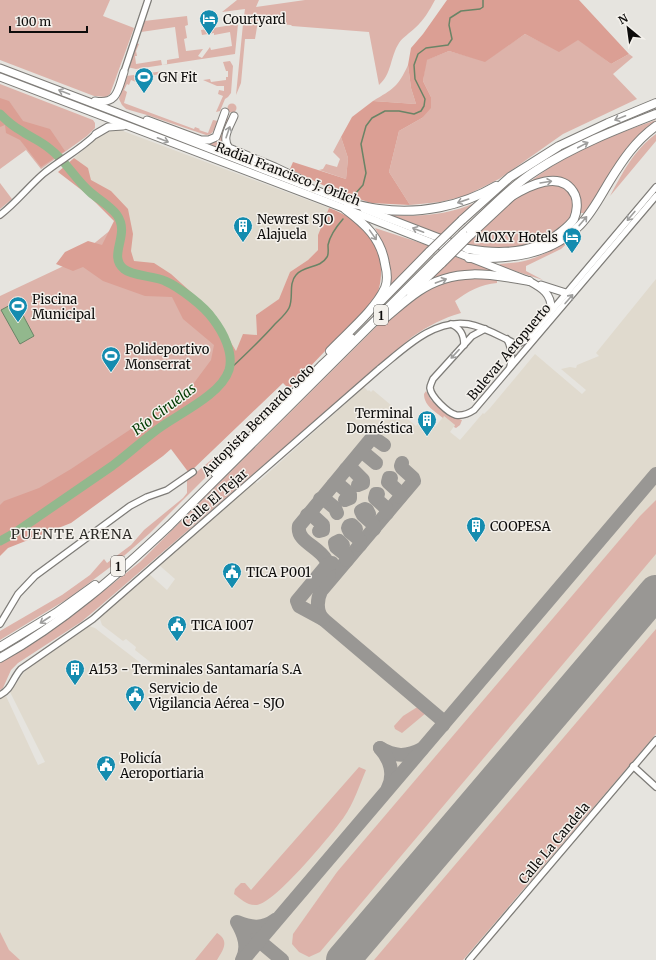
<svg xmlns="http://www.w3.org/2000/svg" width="656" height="960" font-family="Merriweather,serif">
	<rect width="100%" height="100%" fill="#e6e4df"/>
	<g fill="#e0dace">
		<path d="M115,128L329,208L318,235V250L308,260L290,272L280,299L256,315L257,335L236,351L212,311L131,260L129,243L94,187L74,158L105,131Z"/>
		<path d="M656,279V734L463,960H0V698L6,696L38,765L45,762L10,692L28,667L89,626L95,628L151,671L154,665L135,650L136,647L126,639L123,641L102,625L100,619L107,608L148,573L167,590L175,579L159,565L254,481L257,483L364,387L368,391L369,390L371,392L373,390L416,426L423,418L435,427L444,416L455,425L450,432L460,440L483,413L484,414L490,408L535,354L582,394L586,390L561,369L570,367L576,368L577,365L599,356L596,353Z"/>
	</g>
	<g fill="#ddb3aa">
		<path d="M0,0H110L103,16L134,28L110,94L106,97L94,96L0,60Z"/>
		<path d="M237,0H259L256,7L305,0H435C429,11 424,20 415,28C410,33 403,37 399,43C390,57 392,74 379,85L369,32L292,26L291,25L279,24L280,20L266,19V22L258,21L255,39H245L241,83L236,95L243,24L245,9L222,12Z"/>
		<path d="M187,16L188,25L185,26L187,38L184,39L186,51L203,49L198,56L202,58L210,47L211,50L232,46L230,32L214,35V33L202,35L201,30L238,24L235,54L136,69L127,67L136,43L139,44L136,51L137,56H135L136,64L161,60L162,65L167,64V60L179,58L175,27L141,32L144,21Z"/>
		<path d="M525,34L559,51L578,39L611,64L629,54L633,57L613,74L637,99L563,134L499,179L465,196L440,202L410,205L389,172L399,131L422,118L431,97L423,81L426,60L449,51L485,61Z"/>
		<path d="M230,61L233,66L231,93L228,97L225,99L220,111L216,112L223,96L218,94L219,90L224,91V86H217L203,80L210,79L211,82L226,80V77H228V71H226L223,62Z"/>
		<path d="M408,65L411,88L416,104L373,101C393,89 398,87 408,65Z"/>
		<path d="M164,71V73L137,79L136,82L131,80L129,85L127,84L124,90L127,92L124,103L194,129L195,127L200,129L199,130L208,133L213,120L218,121C215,127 214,135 206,135L147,115L126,109L122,105L119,99L126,76Z"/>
		<path d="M0,84L93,120L95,123V128L87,136L41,169L26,150L0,169Z"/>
		<circle cx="232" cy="108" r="4.5"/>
		<path d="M226,118L230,119C225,133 218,139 229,152L204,143L208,142Z"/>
		<path d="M656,120L627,149L588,211L585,213H581L568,182L526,185C564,154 610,136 656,120Z"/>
		<path d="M656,134V141L610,196C623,172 634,150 656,134Z"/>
		<path d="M341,137L348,158L346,179L319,170L323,169L326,164L337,167L340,159L333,152Z"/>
		<path d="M0,183L12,199L0,209Z"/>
		<path d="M546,185C551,185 557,184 561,186C574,191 576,210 569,220C558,235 521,249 503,250C490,251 476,247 464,245L521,193Z"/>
		<path d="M477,202L442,235L390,215C420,217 449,215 477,202Z"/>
		<path d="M118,224L113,256L193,306L226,362L0,535V296L70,263Z"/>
		<path d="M375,228L430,246L389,287C393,266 385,246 375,228Z"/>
		<path d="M575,236L561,249L526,266V271L543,280L499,266L500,264C509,263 519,263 528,260C545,255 560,246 575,236Z"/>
		<path d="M453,256L505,274L477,270L463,271L425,283Z"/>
		<path d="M463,278H497V283C481,284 467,292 455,301L461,313C443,318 428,326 412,337L99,607L81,622L18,663L11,670L3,688L0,690V661L13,654L81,609L140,562L392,311L445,280Z"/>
		<path d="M426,391L431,400L447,414L453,417L462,420L460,425L456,428L454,427L455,425L444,416L443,418C435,411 424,406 424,394Z"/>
		<path d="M216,456L222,461L150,533L117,562L69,598L0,640V631L62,595L90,575L104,559L107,563L131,545L144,530L183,498L187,493V480Z"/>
		<path d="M656,500V554L320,952L309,957L299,952L292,944L293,934L337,872L640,516Z"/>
		<path d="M656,629V734L463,960H374Z"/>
		<path d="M419,706L426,713L402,733L395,729L394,726L403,716Z"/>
		<path d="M359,767L366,770C360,784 353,805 344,817C333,833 275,903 257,905C247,906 241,899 234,894L235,889L241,883H245L251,890Z"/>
		<path d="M0,932L9,950L20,960H0Z"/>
		<path d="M217,933C230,941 223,950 217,960H195Z"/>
	</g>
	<g fill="#db9f94">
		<path d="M447,0H579L629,54L611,64L578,40L559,52L525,34L485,62L449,51L427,60L423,81L431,97V108L422,118L399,131L389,172L410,205L371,203L333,190L290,169L293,162L346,179L348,158L341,137L352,117L373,101L416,104L411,88L408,65L411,48L423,34Z"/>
		<path d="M0,98L9,101L23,121L50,129L65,151L41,167L20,140L6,133L5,125L0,127Z"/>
		<path d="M74,158L88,168L91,180L111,191L128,209L133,234L131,251L134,261L154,263L171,274L212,311L236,351L243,334L257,335L256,315L279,299L290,272L308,260L318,250V235L329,208C345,214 357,221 369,234C383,249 385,283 374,300C366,312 354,321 344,331C326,350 307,370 289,389L283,383L189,473L171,449L163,456L71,523L8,548L0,556V505L4,501L39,488L71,469L188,391L211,360L214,345L183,319L172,297L145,296L103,281L83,267L73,271L56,264L65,252L88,241L102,245L114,221L88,195L58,172Z"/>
	</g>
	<path fill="#92b88d" stroke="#6a8466" d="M16,302L34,336L20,344L1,310Z"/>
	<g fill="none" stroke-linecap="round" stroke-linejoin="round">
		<g stroke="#6a8466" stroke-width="1.5">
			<path d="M355,194L363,185L366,173L361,144L366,126L372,118L385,111H399L414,114L421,111L424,106L425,99L415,79L414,65L418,54L426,48L448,45L452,39L449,25L450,18L461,11L480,9L483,7V0"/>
			<path d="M229,370C245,355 261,340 275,324C280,319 286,314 289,308C294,298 288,284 296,275C304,265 320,269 327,257C329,254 328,250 328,245C330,235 336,227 343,219"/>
		</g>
		<path stroke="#92b88d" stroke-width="9" d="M0,114C6,120 12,126 20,130C30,137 41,141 50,149C66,161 75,179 90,192C99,200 109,205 117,215C131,235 107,255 124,269C132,276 155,276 165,281C179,287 204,306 213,319C223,332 234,353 229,370C221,395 178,414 158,429C142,441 128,454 112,466C79,489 46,511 13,534L0,541"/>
		<g stroke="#999794" stroke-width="14">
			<path d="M360,453H364L376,463"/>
			<path d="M402,463L401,466L402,468L413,478L414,481L321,591C317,599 316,612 323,619L442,720L443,725"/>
			<path d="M346,469H352L363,480V483L358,485"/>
			<path d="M391,478H389L388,482L400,493V497"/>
			<path d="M333,485L337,483L350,494V498L345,500"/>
			<path d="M378,494H376L375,498L386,508L387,513"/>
			<path d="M320,499H324L335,508L337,513"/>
			<path d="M369,514L367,510L365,509L361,511L363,515L373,524L374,529"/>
			<path d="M307,515H312L323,525V530L319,531"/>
			<path d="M356,529L352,525L349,526L348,528L350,532L360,540V545"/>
			<path d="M343,545L339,541L335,543L336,547L347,556V560"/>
			<path d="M326,584C341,548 295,548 299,526L371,439L374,438L384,445"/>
			<path d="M323,619L299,606L297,601L327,565L332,563"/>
			<path d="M380,748C394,757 407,757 422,749"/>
			<path d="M380,748C390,759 395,774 388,788"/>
			<path d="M252,935L282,960"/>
			<path d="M242,960C249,947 244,934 237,922C251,928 263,929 275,920"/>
			<path d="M243,960L656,474"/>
		</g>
		<path stroke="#999794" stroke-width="34" d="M343,960L656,592"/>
		<defs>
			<g id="minor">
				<path d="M124,72L148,0"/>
				<path d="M0,215C16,203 28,187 43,174C60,160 80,150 96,134"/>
				<path d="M451,324C460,328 464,334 464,345"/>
				<path d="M485,329L472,336L433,379C432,382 430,385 430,388C431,397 448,413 456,415C463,416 468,414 474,410L656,196"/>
				<path d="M507,339C512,349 513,357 510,367"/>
				<path d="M0,624L18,594L35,576L130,506L147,497L167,490L193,472"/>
				<path d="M0,695C12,689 12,679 21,669L93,619L379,369C405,348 433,319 468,324C485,327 499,336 514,343L517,344L527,340L656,187"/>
				<path d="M633,766L656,787"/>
				<path d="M469,960L656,740"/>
			</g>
			<g id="major">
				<path d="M0,68L118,113L354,205"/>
				<path d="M0,77L359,214L529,281C542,288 552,294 551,310"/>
				<path d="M95,101C118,105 118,89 124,72"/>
				<path d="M234,116C230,126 221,138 229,148L275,167L300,179"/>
				<path d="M147,120L201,140H209L216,137L225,112"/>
				<path d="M96,134L108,127L123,126"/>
				<path d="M364,209L468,249"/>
				<path d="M541,285L566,293"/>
			</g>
			<g id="highway">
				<path d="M349,203C359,205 369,208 379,209C419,215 462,206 496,186"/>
				<path d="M462,220L510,177L559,146L608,123L656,103"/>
				<path d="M463,234C487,212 510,187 537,170C574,146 615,130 656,114"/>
				<path d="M470,235L514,194"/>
				<path d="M468,249C500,255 535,253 561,232C566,228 571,224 574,219C577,212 578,202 575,195C562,168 528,186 510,197"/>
				<path d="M469,258C509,259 550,256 580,225C592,213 600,197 609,182C622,161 635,141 656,126"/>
				<path d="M411,293L442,263"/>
				<path d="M381,301L430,251"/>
				<path d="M385,318C396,309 407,299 419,291C454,267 491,274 529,281"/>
				<path d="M330,351C347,333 375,310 385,288C388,281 387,272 385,264C381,238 365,224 345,209"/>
				<path d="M215,473L321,366L351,338"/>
				<path d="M0,647L56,613L95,585"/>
				<path d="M0,658C63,623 118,574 170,525L437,259"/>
			</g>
		</defs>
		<use href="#minor" stroke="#7e7c78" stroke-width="8"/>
		<use href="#major" stroke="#7e7c78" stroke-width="9"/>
		<use href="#highway" stroke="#7e7c78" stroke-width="10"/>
		<use href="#minor" stroke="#fff" stroke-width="5.5"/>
		<use href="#major" stroke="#fff" stroke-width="7"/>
		<use href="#highway" stroke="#fff" stroke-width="8"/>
		<defs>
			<g id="highway-bridge">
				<path d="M430,251L462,220"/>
				<path d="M437,259L463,234"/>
				<path d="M442,263L470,235"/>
			</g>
		</defs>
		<use href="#highway-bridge" stroke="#7e7c78" stroke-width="10" stroke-linecap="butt"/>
		<use href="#highway-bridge" stroke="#fff" stroke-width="8"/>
	</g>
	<defs><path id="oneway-shaft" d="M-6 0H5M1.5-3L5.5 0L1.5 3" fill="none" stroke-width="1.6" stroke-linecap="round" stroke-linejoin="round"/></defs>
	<g stroke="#9e9e9d">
		<use href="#oneway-shaft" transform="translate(64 92) rotate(-159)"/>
		<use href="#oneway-shaft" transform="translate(620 118) rotate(158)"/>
		<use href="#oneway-shaft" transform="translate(228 132) rotate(-71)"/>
		<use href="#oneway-shaft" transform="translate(163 140) rotate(21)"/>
		<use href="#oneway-shaft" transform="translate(583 145) rotate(-28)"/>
		<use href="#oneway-shaft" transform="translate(546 182) rotate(-9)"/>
		<use href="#oneway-shaft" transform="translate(463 201) rotate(161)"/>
		<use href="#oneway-shaft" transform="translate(631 216) rotate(130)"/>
		<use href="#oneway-shaft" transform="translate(583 221) rotate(-50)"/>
		<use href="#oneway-shaft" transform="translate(418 230) rotate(-159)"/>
		<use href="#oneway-shaft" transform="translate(373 235) rotate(55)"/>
		<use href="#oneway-shaft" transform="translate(441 281) rotate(-20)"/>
		<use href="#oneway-shaft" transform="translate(569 299) rotate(-49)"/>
		<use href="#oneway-shaft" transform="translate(455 354) rotate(133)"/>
		<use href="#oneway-shaft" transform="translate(45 620) rotate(147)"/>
	</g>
	<defs>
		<symbol id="hotel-pin" viewBox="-11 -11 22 30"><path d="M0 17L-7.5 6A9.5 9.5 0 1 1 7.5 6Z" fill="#148caf" stroke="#f4f1ec"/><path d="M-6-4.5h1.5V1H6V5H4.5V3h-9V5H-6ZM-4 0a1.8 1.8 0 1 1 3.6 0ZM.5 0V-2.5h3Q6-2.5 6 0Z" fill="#fff"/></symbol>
		<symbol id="stadium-pin" viewBox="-11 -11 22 30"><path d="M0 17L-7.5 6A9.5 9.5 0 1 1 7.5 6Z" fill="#148caf" stroke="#f4f1ec"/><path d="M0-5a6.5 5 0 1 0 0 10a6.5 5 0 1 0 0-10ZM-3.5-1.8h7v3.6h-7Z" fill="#fff"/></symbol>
		<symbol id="building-pin" viewBox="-11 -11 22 30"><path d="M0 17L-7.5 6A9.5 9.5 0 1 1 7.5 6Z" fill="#148caf" stroke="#f4f1ec"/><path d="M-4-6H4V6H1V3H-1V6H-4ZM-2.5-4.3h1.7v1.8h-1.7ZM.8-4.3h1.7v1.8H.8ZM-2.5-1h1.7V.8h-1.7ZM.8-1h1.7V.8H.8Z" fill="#fff"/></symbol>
		<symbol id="civic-pin" viewBox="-11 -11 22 30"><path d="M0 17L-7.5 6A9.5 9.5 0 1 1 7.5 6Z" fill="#148caf" stroke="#f4f1ec"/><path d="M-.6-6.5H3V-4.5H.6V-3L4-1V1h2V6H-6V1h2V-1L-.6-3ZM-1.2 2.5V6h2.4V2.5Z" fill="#fff"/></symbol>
	</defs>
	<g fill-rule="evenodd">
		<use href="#hotel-pin" x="198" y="8" width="22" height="30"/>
		<use href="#stadium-pin" x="133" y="66" width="22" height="30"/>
		<use href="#building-pin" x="232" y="215" width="22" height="30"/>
		<use href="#hotel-pin" x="561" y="226" width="22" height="30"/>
		<use href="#stadium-pin" x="7" y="295" width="22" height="30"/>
		<use href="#stadium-pin" x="100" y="345" width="22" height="30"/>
		<use href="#building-pin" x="416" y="409" width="22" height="30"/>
		<use href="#building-pin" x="465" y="515" width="22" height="30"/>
		<use href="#civic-pin" x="221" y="561" width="22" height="30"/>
		<use href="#civic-pin" x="166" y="614" width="22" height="30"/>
		<use href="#building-pin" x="64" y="658" width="22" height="30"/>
		<use href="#civic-pin" x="124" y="684" width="22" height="30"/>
		<use href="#civic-pin" x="95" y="754" width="22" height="30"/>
	</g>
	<g text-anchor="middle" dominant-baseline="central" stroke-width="3" stroke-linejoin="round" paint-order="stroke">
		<g fill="#f4f1ec" stroke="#52514e" stroke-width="1">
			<rect x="374" y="305" width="14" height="20" rx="3"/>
			<rect x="111" y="556" width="14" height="20" rx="3"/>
		</g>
		<g font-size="12" font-weight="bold" fill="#0d0c0b">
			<text x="381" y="315">1</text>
			<text x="118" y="566">1</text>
		</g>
		<g font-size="13" fill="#0d0c0b" stroke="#f4f1ec" text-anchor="start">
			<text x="223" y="19">Courtyard</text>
			<text x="158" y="77">GN Fit</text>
			<text x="257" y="219">Newrest SJO<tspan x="257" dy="15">Alajuela</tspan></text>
			<text x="558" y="237" text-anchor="end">MOXY Hotels</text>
			<text x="32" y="299">Piscina<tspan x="32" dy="15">Municipal</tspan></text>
			<text x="125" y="349">Polideportivo<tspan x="125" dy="15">Monserrat</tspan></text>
			<text x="413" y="413" text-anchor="end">Terminal<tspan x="413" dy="15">Doméstica</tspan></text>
			<text x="490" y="526">COOPESA</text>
			<text x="246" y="572">TICA P001</text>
			<text x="191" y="625">TICA I007</text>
			<text x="89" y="669">A153 - Terminales Santamaría S.A</text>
			<text x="149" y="688">Servicio de<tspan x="149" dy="15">Vigilancia Aérea - SJO</tspan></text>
			<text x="120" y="758">Policía<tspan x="120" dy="15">Aeroportiaria</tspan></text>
		</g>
		<g font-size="13" fill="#0d0c0b" stroke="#f4f1ec">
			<text transform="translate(288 174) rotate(21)">Radial Francisco J. Orlich</text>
			<text transform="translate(509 352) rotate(-50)">Bulevar Aeropuerto</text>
			<text transform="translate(258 420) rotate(-45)">Autopista Bernardo Soto</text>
			<text transform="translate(215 498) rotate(-41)">Calle El Tejar</text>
			<text transform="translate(554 843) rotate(-50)">Calle La Candela</text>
		</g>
		<g font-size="14" font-style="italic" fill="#003900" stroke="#f4f1ec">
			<text transform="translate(164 409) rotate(-37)">Río Ciruelas</text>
		</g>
		<g font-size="14" letter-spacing="1" fill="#2c2a26" stroke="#f4f1ec">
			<text x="72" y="534">PUENTE ARENA</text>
		</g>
	</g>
	<g transform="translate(628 28) rotate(331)" stroke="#f4f1ec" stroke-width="3" paint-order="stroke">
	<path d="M0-3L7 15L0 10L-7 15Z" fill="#0d0c0b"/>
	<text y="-6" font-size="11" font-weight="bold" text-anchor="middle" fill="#0d0c0b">N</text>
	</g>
	<path d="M10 26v6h77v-6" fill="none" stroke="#0d0c0b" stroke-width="2"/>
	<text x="16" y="26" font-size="12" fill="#0d0c0b" stroke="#f4f1ec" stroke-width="3" paint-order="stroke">100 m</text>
</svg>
